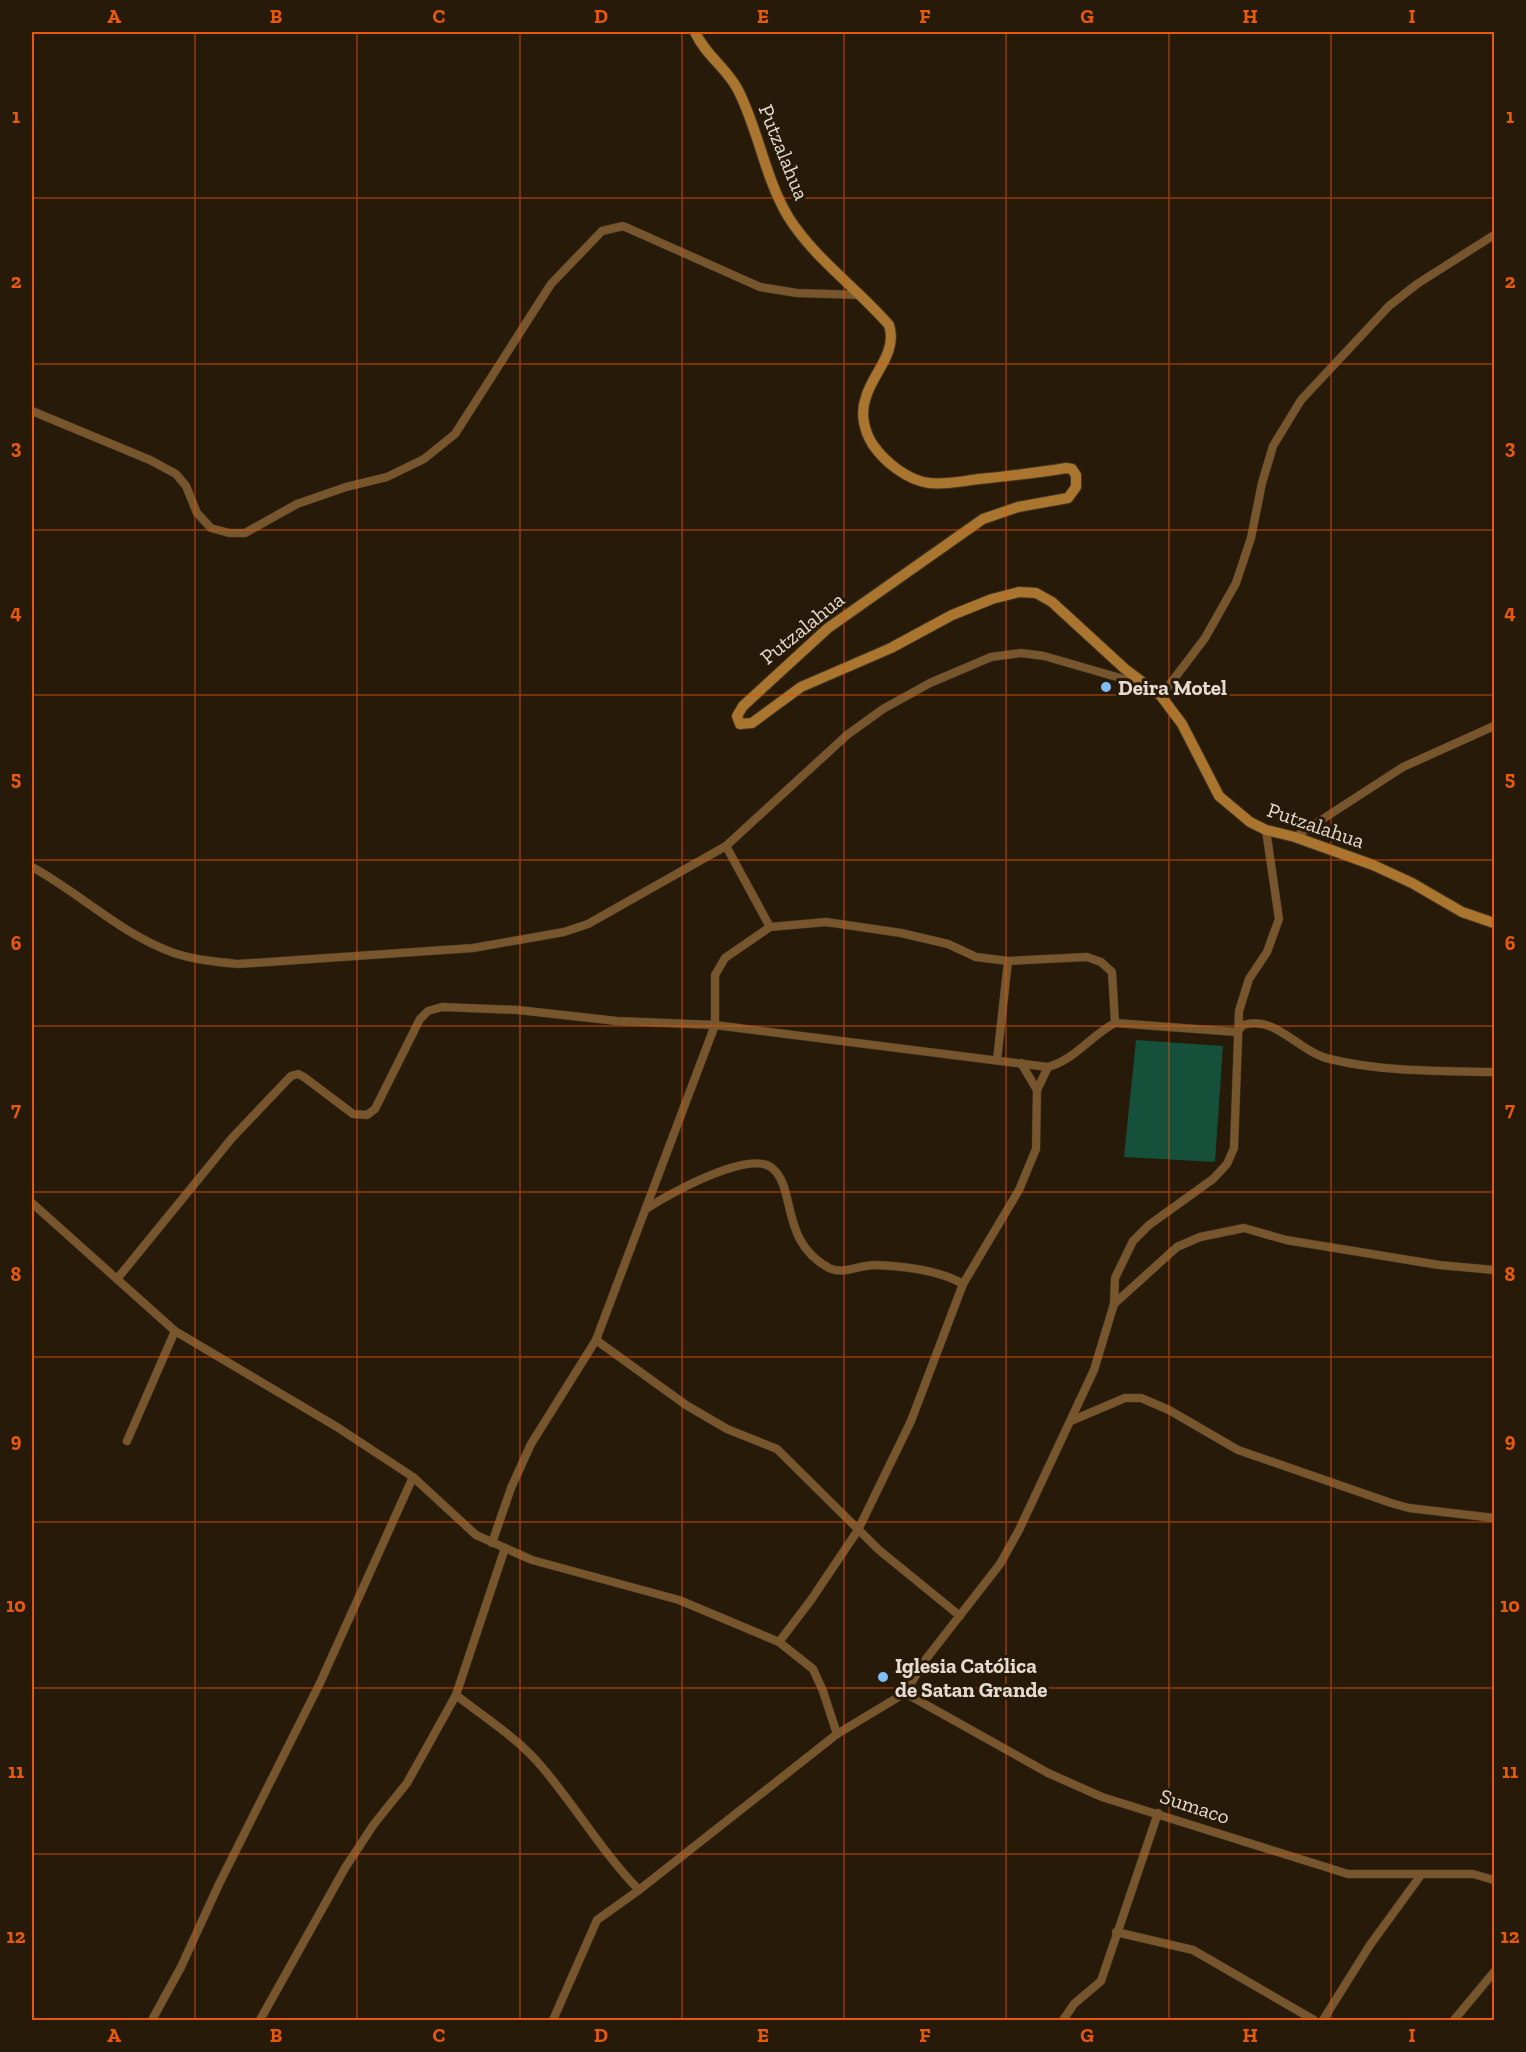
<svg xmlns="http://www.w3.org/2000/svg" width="1526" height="2052" font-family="'Zilla Slab',serif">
	<rect width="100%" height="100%" fill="#281a08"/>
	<path fill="#15503a" d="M1136,1040L1223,1046L1215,1162L1124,1157Z"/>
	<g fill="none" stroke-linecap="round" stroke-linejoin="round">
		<defs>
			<g id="street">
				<path d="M32,411L150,460L176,474L186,486L197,513L211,528L229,533H245L297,504L346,487L387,477L424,459L455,434L551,284L602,231L623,226L760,287L797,293L861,295"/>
				<path d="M1161,696L1205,638L1236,583L1251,538L1262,483L1273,446L1301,400L1389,306L1417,284L1494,235"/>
				<path d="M1295,837L1403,767L1494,726"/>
				<path d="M726,846L770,927"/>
				<path d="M32,867C80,893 122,935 174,953C195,960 217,962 238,964L473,948L564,932L588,924L726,846L847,735L883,709L930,683L991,657L1021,653L1044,656L1141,684"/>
				<path d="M997,1060L1008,961"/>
				<path d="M1021,1063L1037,1090"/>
				<path d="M32,1203L175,1331L337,1427L413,1477L476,1535L532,1560L679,1600L779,1642L813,1669L823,1691L837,1734"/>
				<path d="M646,1209C667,1195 749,1149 772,1168C797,1188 779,1241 829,1268C843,1275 860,1265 874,1265C902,1266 939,1270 963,1284"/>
				<path d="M117,1279L232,1138L291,1076L298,1074L304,1077L353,1114L367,1115L375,1109L420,1019L428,1011L442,1007L518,1010L617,1021L715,1025L1048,1067C1076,1059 1090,1036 1115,1023"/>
				<path d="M1114,1304L1177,1247L1200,1237L1244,1228L1286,1240L1439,1265L1494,1270"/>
				<path d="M596,1340L686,1405L727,1429L777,1449L879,1550L960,1616"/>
				<path d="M1073,1420L1125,1398H1141L1169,1410L1238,1450L1391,1503L1409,1508L1494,1518"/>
				<path d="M127,1441L175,1331"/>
				<path d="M492,1543L511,1488L531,1444L596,1340L715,1025V975L725,958L770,927L826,922L901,933L948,944L976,957L1008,961L1087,957L1101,962L1112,972L1115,1023L1237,1032L1243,1025C1277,1015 1298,1052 1330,1059C1382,1072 1441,1071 1494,1072"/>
				<path d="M779,1642L811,1600L858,1530L911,1421L963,1284L1019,1190L1036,1149L1037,1090L1048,1067"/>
				<path d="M905,1693L1048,1773L1102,1797L1348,1874H1473L1494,1880"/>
				<path d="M456,1695C485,1718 518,1738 542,1767C576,1807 602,1852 639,1890"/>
				<path d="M1116,1932L1193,1950L1314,2020"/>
				<path d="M152,2020L181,1967L219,1884L320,1683L413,1477"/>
				<path d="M260,2020L345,1868L374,1824L407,1783L456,1695L505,1548"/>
				<path d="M553,2020L597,1920L639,1890L837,1734L905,1693L926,1659L1000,1564L1019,1530L1094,1370L1114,1304L1115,1278L1133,1241L1149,1225L1213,1179L1227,1164L1234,1148L1239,1011L1249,979L1267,952L1279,919L1266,830"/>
				<path d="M1063,2020L1074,2004L1101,1981L1158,1813"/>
				<path d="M1323,2020L1370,1945L1421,1875"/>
				<path d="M1454,2020L1494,1972"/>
			</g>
			<path id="secondary" d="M695,32C705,55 727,68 738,90C759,131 765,179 789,218C815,259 858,289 889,325C898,352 873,373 866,397C860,413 864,431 873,445C885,462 907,480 929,483C945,485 963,481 979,479C1008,476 1037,473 1066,468L1072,469L1076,475V487L1068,498L1018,507L983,519L828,628L743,706L737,716L740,724L752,723L801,687L891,648L952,615L992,599L1019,592L1036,593L1052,602L1125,669L1161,696L1182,724L1219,796L1250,822L1266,830L1295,837L1373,865L1412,883L1462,912L1494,923"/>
		</defs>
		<use href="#street" stroke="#423524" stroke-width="9"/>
		<use href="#secondary" stroke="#423524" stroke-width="12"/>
		<use href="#street" stroke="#77562d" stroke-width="8"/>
		<use href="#secondary" stroke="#aa752e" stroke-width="10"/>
	</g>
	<path fill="none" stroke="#e8590c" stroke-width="1.5" stroke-opacity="0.55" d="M195,32V2020M357,32V2020M520,32V2020M682,32V2020M844,32V2020M1006,32V2020M1169,32V2020M1331,32V2020M32,198H1494M32,364H1494M32,530H1494M32,695H1494M32,860H1494M32,1026H1494M32,1192H1494M32,1357H1494M32,1522H1494M32,1688H1494M32,1854H1494"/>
	<g fill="#81bcfa" stroke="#281a08" stroke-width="2">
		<circle cx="1106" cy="687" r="6"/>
		<circle cx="883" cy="1677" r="6"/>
	</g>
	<g text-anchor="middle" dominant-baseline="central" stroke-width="6" stroke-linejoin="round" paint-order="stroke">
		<g font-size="21" fill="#e5dbd0" stroke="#281a08">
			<text transform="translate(784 152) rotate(68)">Putzalahua</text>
			<text transform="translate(802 628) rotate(-39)">Putzalahua</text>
			<text transform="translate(1316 825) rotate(19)">Putzalahua</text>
			<text transform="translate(1195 1806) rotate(18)">Sumaco</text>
		</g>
		<g font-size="21" font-weight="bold" fill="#e5dbd0" stroke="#281a08" text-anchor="start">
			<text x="1118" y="687">Deira Motel</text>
			<text x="895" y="1665">Iglesia Católica<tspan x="895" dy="24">de Satan Grande</tspan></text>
		</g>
	</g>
	<rect width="1526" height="2052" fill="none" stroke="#281a08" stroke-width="66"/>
	<rect x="33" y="33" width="1460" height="1986" fill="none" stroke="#e8590c" stroke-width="2"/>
	<g font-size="20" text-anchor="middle" font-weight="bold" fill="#e8590c">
		<text x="114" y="23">A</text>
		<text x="276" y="23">B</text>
		<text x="439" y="23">C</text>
		<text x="601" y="23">D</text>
		<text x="763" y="23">E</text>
		<text x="925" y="23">F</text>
		<text x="1087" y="23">G</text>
		<text x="1250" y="23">H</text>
		<text x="1412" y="23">I</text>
		<text x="16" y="123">1</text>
		<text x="1510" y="123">1</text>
		<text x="16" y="288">2</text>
		<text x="1510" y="288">2</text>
		<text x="16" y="454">3</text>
		<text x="1510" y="454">3</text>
		<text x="16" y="619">4</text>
		<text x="1510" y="619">4</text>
		<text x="16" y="785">5</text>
		<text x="1510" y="785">5</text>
		<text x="16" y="950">6</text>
		<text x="1510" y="950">6</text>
		<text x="16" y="1116">7</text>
		<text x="1510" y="1116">7</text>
		<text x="16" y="1281">8</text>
		<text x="1510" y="1281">8</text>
		<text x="16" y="1447">9</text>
		<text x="1510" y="1447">9</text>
		<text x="16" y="1612">10</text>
		<text x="1510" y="1612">10</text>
		<text x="16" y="1778">11</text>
		<text x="1510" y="1778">11</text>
		<text x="16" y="1943">12</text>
		<text x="1510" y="1943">12</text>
		<text x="114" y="2042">A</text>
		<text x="276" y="2042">B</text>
		<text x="439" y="2042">C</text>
		<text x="601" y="2042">D</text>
		<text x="763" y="2042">E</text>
		<text x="925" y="2042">F</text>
		<text x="1087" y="2042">G</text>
		<text x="1250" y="2042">H</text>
		<text x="1412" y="2042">I</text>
	</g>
</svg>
